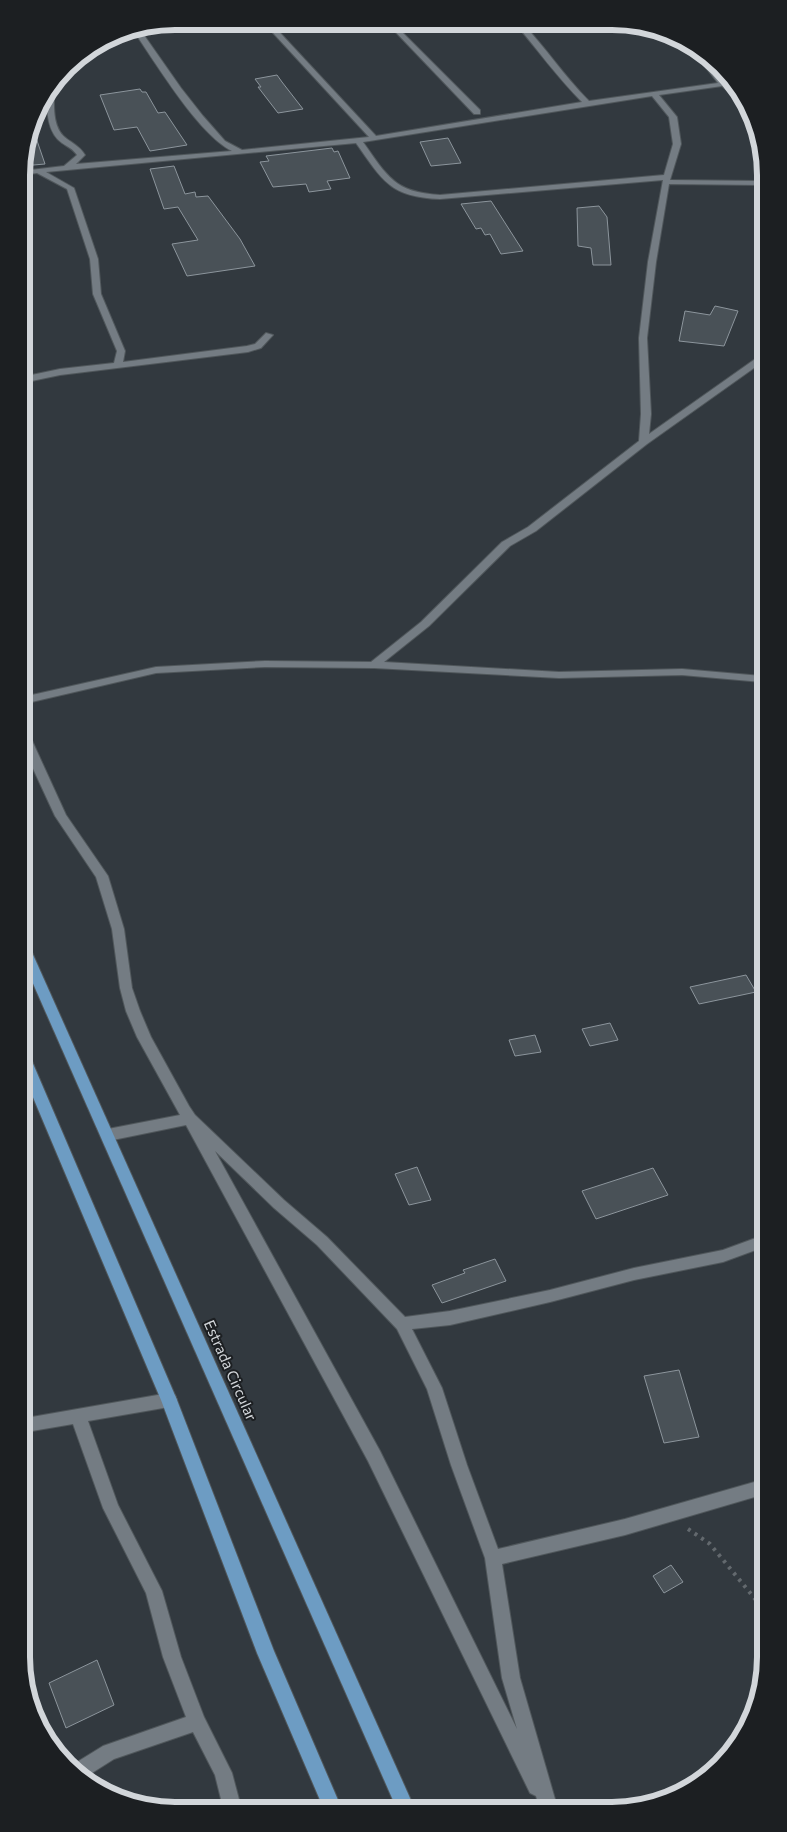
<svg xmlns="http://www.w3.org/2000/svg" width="787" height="1832" font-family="Commissioner,sans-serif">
	<rect width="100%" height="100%" fill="#32393f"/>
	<g fill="#495157" stroke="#8c959c">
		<path d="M277,75L282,82L303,109L278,113L258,87H261L255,79Z"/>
		<path d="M140,89L142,92H146L158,113L165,112L187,145L150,151L137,127L114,130L100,95Z"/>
		<path d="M32,126L45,164L22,166V165Z"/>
		<path d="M448,138L461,163L431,166L420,142Z"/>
		<path d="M332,148L334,152L338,151L350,178L327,181L331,189L309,192L306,184L273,187L260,162L269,161L266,156Z"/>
		<path d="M174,166L185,194L195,192L196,197L208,196L240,239L255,266L187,276L172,244L198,240L178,207L164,209L150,169Z"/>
		<path d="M491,201L523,251L501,254L490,234L485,235L481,228L476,229L461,204Z"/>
		<path d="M599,206L607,217L611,265H593L591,248L578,246L577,208Z"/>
		<path d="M715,306L738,311L724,346L679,341L685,311L710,315Z"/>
		<path d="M746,975L756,992L699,1004L690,987Z"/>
		<path d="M610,1023L618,1040L590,1046L582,1029Z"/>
		<path d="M535,1035L541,1052L515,1056L509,1040Z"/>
		<path d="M417,1167L431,1200L409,1205L395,1174Z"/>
		<path d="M653,1168L668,1195L596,1219L582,1191Z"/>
		<path d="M495,1259L506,1281L442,1303L432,1285L465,1273L463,1270Z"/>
		<path d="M679,1370L699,1437L664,1443L644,1376Z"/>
		<path d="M671,1565L683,1582L664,1593L653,1576Z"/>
		<path d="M97,1660L114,1705L66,1728L49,1683Z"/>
	</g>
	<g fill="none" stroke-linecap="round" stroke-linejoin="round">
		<defs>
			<g id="minor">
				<path d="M263,22H270L376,136L582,102C557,77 537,49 515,23H522C546,48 564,76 589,101L718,83L703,64L675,43V41L689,48L707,62L726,82L744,97L748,105H744L722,86L659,95L677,117L681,144L670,180L761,181V185L669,184L656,262L647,338L651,414L649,434L758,357L761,356V363L647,444L536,531L510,546L429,626L384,662L559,672L682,669L762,676V682L682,675L559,678L374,668L265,667L156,673L23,704V697L156,667L265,661L371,662L421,622L502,542L528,527L639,441L641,414L639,338L648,262L663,180L440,199C390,197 383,181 356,143L46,172L74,188L98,259L101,294L125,351L123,362L247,346L255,344L266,333L273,335L261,348L248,352L60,375L22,383V377L60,369L114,363L117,351L93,294L90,259L67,189L37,173L22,175V171L64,166L77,155C73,149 68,147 62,143C47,132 47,112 47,95L52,88L54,90C54,106 52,129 67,139C74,144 80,147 85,155L76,164L232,151C198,134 156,63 133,30L139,28L181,88L203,116L225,141L242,150L369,137ZM652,96L669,117L673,144L664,175L440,195C394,192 388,177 363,142Z"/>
				<path d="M387,23H393L480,110V114H474Z"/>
				<path d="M23,730L29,734L66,815L108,876L124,929L132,988L140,1011L151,1037L189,1106L195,1115L284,1200L327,1237L405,1317L450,1311L550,1290L634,1268L723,1250L764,1235V1247L723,1262L634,1280L550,1302L450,1325L412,1329L442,1388L467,1465L498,1549L625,1519L765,1479V1494L625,1535L502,1564L520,1678L557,1806H539L536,1796L530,1793L368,1461L186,1125L108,1141L103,1139L101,1135L103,1131L108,1129L180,1115L137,1037L126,1011L120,988L112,929L96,877L55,816L23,747ZM215,1151L274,1208L317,1245L397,1329L427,1389L451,1465L485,1558L502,1678L517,1729L380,1451Z"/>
				<path d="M169,1393L175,1395L177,1400L175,1405L169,1407L88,1421L118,1505L162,1591L181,1657L204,1717L232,1773L241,1807H223L215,1775L193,1732L114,1759L84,1778L74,1772L69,1767L103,1746L186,1717L163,1657L146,1593L103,1508L73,1424L26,1432V1418Z"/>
			</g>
			<g id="major">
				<path d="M24,943L28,945L30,948L414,1807H396L24,963Z"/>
				<path d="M24,1054L29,1055L31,1059L177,1400L274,1651L341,1807H323L257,1653L161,1400L24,1076Z"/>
			</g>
		</defs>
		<use href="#minor" stroke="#50575b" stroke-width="2"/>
		<use href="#major" stroke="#50575b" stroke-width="2"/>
		<path stroke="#63696e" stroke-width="4" stroke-dasharray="3 5" stroke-linecap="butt" d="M688,1529L710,1544L765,1611"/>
		<use href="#minor" fill="#747c83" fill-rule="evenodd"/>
		<use href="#major" fill="#6d9cc3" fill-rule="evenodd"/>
	</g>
	<g text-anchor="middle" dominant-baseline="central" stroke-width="4" stroke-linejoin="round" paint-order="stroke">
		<g font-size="15" fill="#d2d6da" stroke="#1c1f22">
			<text transform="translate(231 1370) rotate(66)">Estrada Circular</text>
		</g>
	</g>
	<path d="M0 0H787V1832H0ZM175 30H612A145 145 0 0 1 757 175V1657A145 145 0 0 1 612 1802H175A145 145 0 0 1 30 1657V175A145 145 0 0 1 175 30Z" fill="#1c1f22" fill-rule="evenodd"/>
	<path fill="none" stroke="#d2d6da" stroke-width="6" d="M175 30H612A145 145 0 0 1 757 175V1657A145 145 0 0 1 612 1802H175A145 145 0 0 1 30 1657V175A145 145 0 0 1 175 30Z"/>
</svg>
